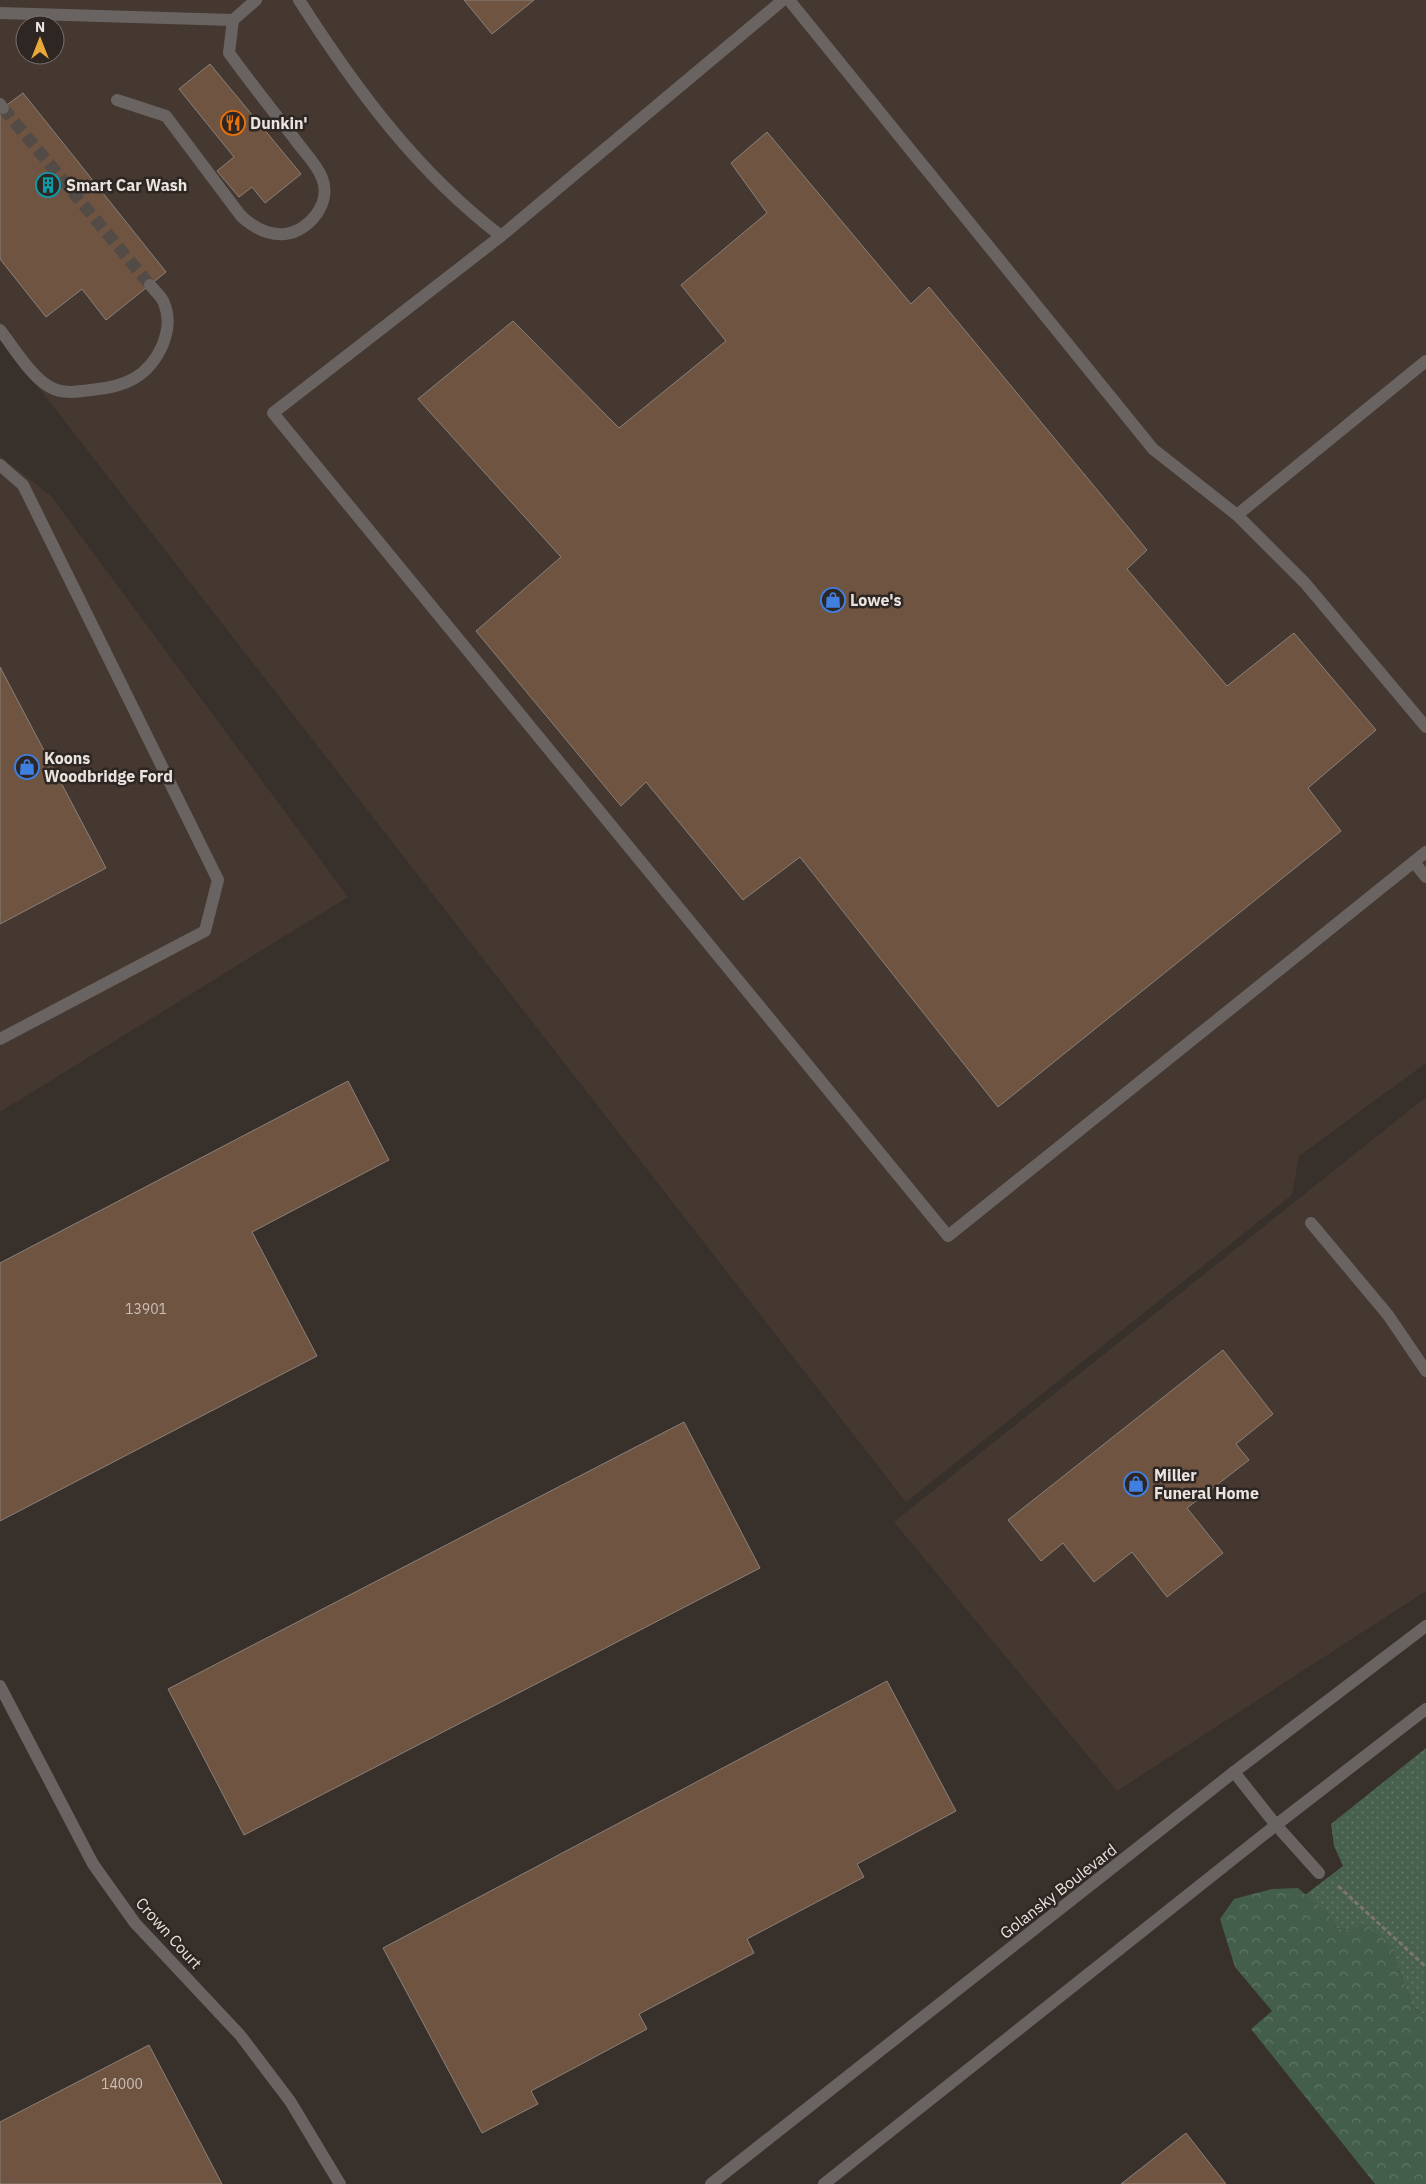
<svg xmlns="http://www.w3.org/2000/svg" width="1426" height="2184" font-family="'IBM Plex Sans',sans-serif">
	<defs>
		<pattern id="grass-dots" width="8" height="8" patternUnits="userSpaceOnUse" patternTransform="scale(1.25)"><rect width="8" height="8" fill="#47614e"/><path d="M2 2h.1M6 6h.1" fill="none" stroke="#627867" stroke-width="1.8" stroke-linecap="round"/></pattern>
		<pattern id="forest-crowns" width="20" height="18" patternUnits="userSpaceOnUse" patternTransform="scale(1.25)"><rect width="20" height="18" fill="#435f4b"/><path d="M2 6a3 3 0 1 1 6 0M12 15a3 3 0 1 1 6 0" fill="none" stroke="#5e7665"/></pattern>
	</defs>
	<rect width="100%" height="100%" fill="#38302b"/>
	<g fill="#453830" fill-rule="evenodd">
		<path d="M0,0H1426V1063L1299,1156L1292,1195L906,1502L0,338ZM25,25H55V55H25Z"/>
		<path d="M0,456L51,496L348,897L0,1112Z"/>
		<path d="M1426,1097V1591L1117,1791L894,1522Z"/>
	</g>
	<path fill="url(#grass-dots)" d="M1426,1748V2016L1413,2007L1397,1965L1392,1947L1350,1930L1337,1928L1327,1913L1305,1895L1343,1866L1334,1846L1331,1824Z"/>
	<path fill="url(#forest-crowns)" d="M1298,1888L1327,1913L1337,1928L1350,1930L1364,1923L1393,1947L1397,1965L1413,2007L1426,2016V2184H1375L1251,2029L1272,2011L1235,1967L1220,1919L1234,1899L1272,1889Z"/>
	<g fill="#6f5441" stroke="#8a817a">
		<path d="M464,0H534L492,34Z"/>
		<path d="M210,64L301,174L265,203L252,187L239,197L217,171L234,157L179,89Z"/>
		<path d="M23,93L166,272L106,320L82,289L46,317L0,259V110Z"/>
		<path d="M767,132L911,304L929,287L1147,550L1127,569L1227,686L1294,633L1376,730L1308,788L1341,831L998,1107L800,857L743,900L646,782L621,806L476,631L561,557L418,399L513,321L619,428L726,341L681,285L767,213L731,163Z"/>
		<path d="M0,667L106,868L0,924Z"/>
		<path d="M348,1081L389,1160L252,1232L317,1356L0,1521V1263Z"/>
		<path d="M1223,1350L1273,1414L1236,1444L1249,1460L1187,1508L1223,1553L1167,1597L1132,1552L1094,1582L1063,1543L1041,1561L1008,1520Z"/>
		<path d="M684,1422L760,1568L244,1835L168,1689Z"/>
		<path d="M887,1681L956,1811L857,1864L864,1877L747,1939L754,1953L639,2014L647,2029L531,2091L538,2104L482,2133L383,1948Z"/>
		<path d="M149,2045L222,2184H0V2122Z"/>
		<path d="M1186,2133L1226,2184H1121Z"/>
	</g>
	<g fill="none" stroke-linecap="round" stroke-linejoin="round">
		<path stroke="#534b46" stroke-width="12" stroke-dasharray="12 6" stroke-linecap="butt" d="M3,108L150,285"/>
		<path stroke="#7b7470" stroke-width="3" stroke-dasharray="5 2.5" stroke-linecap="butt" d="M1338,1886L1426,1967"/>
		<g stroke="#696462" stroke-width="12">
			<path d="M299,0C356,89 417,172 501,236"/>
			<path d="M783,0L501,236L273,413L948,1236L1426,852"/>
			<path d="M789,0L1153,449L1237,515L1305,583L1426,727"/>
			<path d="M0,13L233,20L256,0"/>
			<path d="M117,100L166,116L241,216C253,227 267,236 285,234C310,231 332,202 322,178C317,164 303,151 294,138C272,110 250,82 229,53L233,20"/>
			<path d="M0,104L3,108"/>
			<path d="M0,330C13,346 31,377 50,387C62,394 77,392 91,390C125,387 149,377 163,344C168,330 170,318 164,303C162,297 155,291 150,285"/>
			<path d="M0,465L23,485L218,880L205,931L0,1039"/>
			<path d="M1237,515L1426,361"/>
			<path d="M1414,862L1426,877"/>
			<path d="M1311,1223L1388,1315L1426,1371"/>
			<path d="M0,1686L93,1864L135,1923L240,2035L290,2101L340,2184"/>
			<path d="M1234,1772L1276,1825L1319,1873"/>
			<path d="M711,2184L1234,1772L1426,1626"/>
			<path d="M824,2184L1276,1825L1426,1709"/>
		</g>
	</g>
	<defs>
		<symbol id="restaurant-ring" viewBox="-11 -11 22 22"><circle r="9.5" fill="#2e2622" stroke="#e8710a" stroke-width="1.5"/><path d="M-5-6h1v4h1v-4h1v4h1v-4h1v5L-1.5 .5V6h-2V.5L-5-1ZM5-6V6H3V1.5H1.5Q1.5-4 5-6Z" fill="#e8710a"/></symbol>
		<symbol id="building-ring" viewBox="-11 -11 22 22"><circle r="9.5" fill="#2e2622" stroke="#0f9aa8" stroke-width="1.5"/><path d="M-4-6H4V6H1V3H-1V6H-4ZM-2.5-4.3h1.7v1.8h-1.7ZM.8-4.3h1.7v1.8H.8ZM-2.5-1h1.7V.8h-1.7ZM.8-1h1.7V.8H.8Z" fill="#0f9aa8"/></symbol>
		<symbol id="shop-ring" viewBox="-11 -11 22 22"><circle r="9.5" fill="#2e2622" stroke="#3f7fe0" stroke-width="1.5"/><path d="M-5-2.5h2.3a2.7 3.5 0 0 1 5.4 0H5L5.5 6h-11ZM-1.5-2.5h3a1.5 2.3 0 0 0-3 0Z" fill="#3f7fe0"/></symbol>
	</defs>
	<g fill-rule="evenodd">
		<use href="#restaurant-ring" x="219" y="109" width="28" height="28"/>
		<use href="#building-ring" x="34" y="171" width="28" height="28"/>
		<use href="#shop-ring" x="819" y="586" width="28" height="28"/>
		<use href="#shop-ring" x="13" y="753" width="28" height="28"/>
		<use href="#shop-ring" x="1122" y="1470" width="28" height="28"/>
	</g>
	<g text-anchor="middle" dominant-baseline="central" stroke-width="5" stroke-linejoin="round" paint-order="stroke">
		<g font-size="14" fill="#cac0b8">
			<text x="146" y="1309">13901</text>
			<text x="122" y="2084">14000</text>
		</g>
		<g font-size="16" font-weight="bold" fill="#e9e4e0" stroke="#2e2622" text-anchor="start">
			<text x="250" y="123">Dunkin'</text>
			<text x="66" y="185">Smart Car Wash</text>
			<text x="850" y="600">Lowe's</text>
			<text x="44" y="758">Koons<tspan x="44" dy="18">Woodbridge Ford</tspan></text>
			<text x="1154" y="1475">Miller<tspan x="1154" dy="18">Funeral Home</tspan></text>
		</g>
		<g font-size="16" fill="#e9e4e0" stroke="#2e2622">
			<text transform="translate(1058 1891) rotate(-38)">Golansky Boulevard</text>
			<text transform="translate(169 1933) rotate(48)">Crown Court</text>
		</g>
	</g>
	<g transform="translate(40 40)"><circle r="24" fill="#2e2622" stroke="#79726e"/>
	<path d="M0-4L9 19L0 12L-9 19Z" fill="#eaaa39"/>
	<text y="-8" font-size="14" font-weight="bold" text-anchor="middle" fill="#e9e4e0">N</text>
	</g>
</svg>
